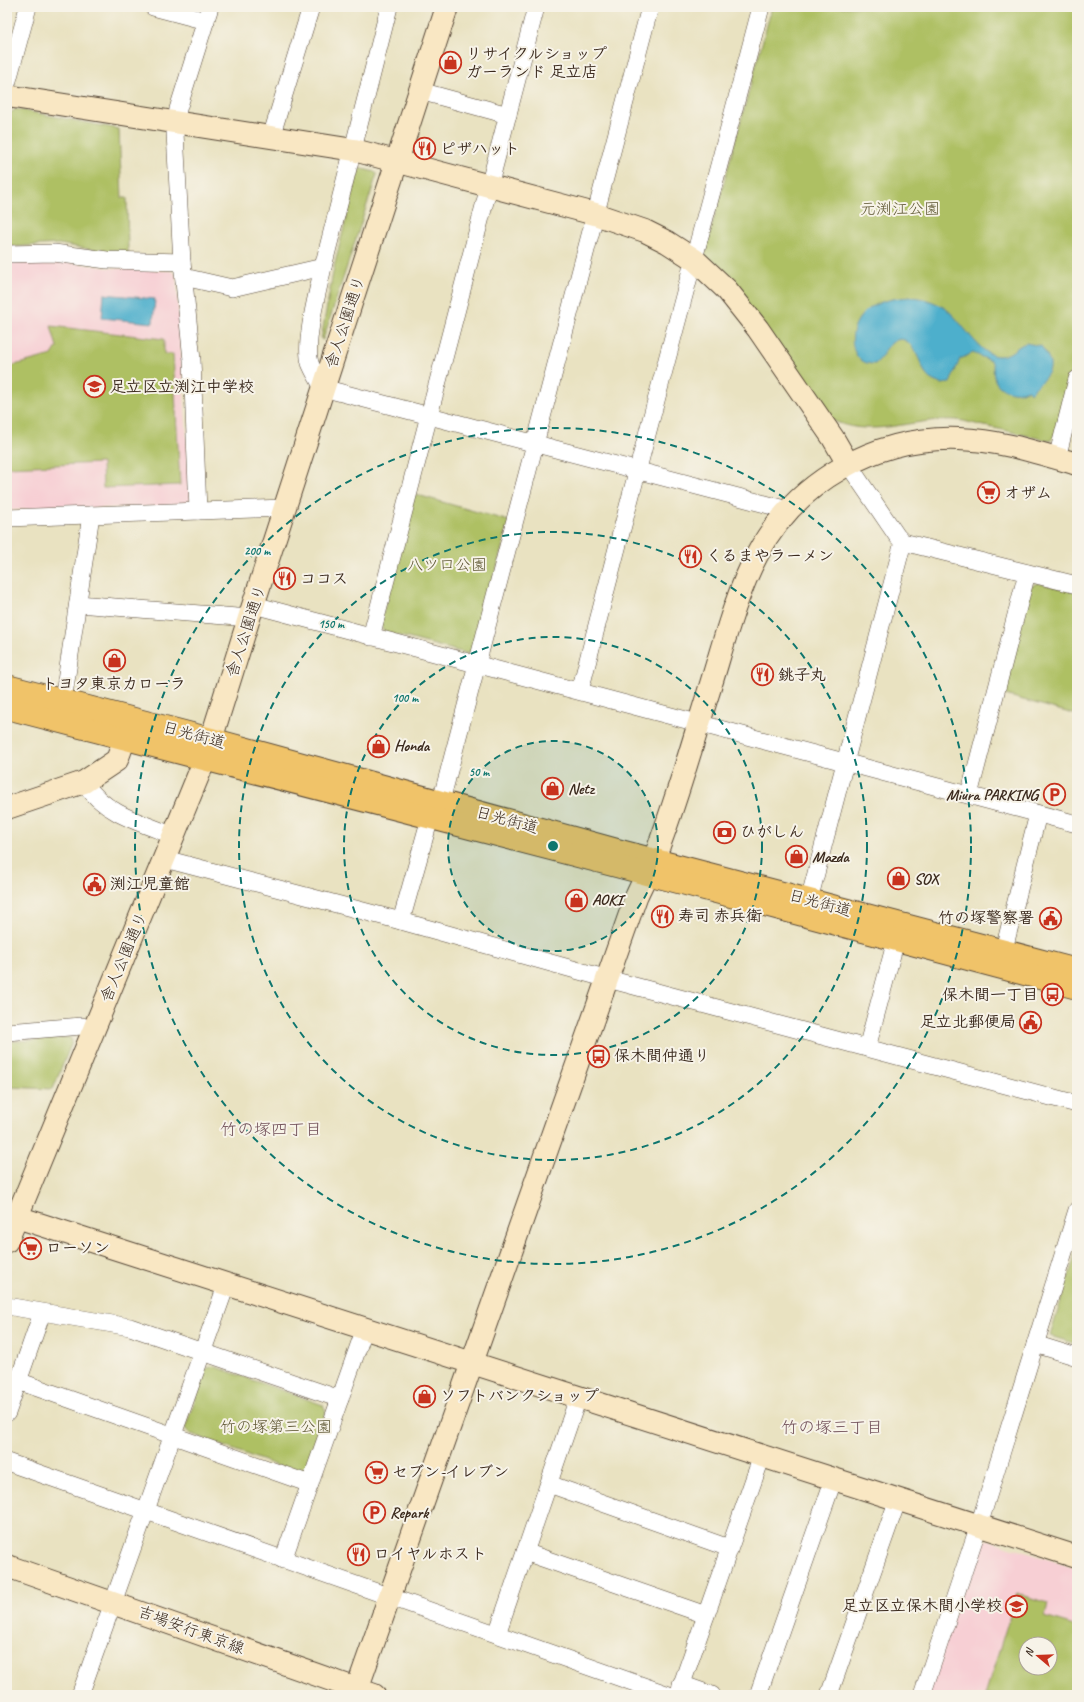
<svg xmlns="http://www.w3.org/2000/svg" width="1084" height="1702" font-family="Caveat,'Klee One',sans-serif">
	<rect width="100%" height="100%" fill="#f7f3e8"/>
	<filter id="ink" filterUnits="userSpaceOnUse"><feTurbulence type="fractalNoise" baseFrequency=".025" numOctaves="2"/><feDisplacementMap in="SourceGraphic" scale="8" xChannelSelector="R" yChannelSelector="G"/><feConvolveMatrix kernelMatrix="1 2 1 2 8 2 1 2 1" color-interpolation-filters="sRGB"/></filter>
	<filter id="wash" filterUnits="userSpaceOnUse"><feTurbulence type="fractalNoise" baseFrequency=".012" numOctaves="4" result="noise"/><feDisplacementMap in="SourceGraphic" scale="16" xChannelSelector="R" yChannelSelector="G"/><feGaussianBlur stdDeviation="0.9" result="paint"/><feColorMatrix in="noise" values="0 0 0 0 0 0 0 0 0 0 0 0 0 0 0 0 0 1.4 0 .05"/><feComposite in="paint" operator="in"/></filter>
	<g filter="url(#wash)">
		<rect width="100%" height="100%" fill="#e9e2c1"/>
		<g fill="#f7cfd4" fill-rule="evenodd">
			<path d="M54,260L109,268L171,271L176,275L191,499L186,506L7,510V261Z"/>
			<path d="M979,1540L992,1541L1077,1569V1695H927ZM1026,1644H1050V1668H1026Z"/>
		</g>
		<g fill="#aec063" stroke="#747540" fill-rule="evenodd">
			<path d="M772,7H1077V374L1056,434L1050,441C1028,436 1006,430 984,426C975,424 966,421 957,420C913,417 869,441 828,418L704,255Z"/>
			<path d="M16,109L119,129L122,198H127L128,253H111L59,244L7,247V127L10,113Z"/>
			<path d="M359,168L375,172L377,174L323,340L321,339L334,267Z"/>
			<path d="M51,326L164,339V354H173L180,485L103,488L102,463L7,467V367L52,355L57,347Z"/>
			<path d="M414,494L509,521L476,647L469,654L385,632L380,625Z"/>
			<path d="M1037,583L1077,592V715L1002,694L1030,587Z"/>
			<path d="M70,1037L72,1042L53,1089L7,1087V1042Z"/>
			<path d="M1077,1249V1344L1050,1336Z"/>
			<path d="M213,1366L323,1405L326,1411L306,1470L299,1474L189,1433L185,1428L206,1369Z"/>
			<path d="M1017,1593L1048,1603L1045,1617L1077,1627V1695H985ZM1026,1644H1050V1668H1026Z"/>
		</g>
		<g fill="#4dafcc" stroke="#446c75">
			<path d="M104,294L155,299L153,323L102,318Z"/>
			<path d="M911,297C924,298 936,302 946,309C961,319 980,357 999,356C1011,356 1016,346 1026,343L1041,346C1059,370 1048,374 1030,393L1028,390C1017,395 1000,392 995,380C992,374 995,367 991,361L973,353L960,359L950,383L941,384C936,382 930,380 927,376C920,366 912,329 893,342C884,348 883,358 875,364C849,365 847,332 861,316C873,301 894,298 911,297Z"/>
		</g>
	</g>
	<g filter="url(#ink)">
		<g fill="none" stroke-linecap="round" stroke-linejoin="round">
			<defs>
				<g id="street">
					<path d="M153,7L206,21"/>
					<path d="M389,7L323,267C318,291 304,341 310,363C313,371 319,380 323,388L788,510"/>
					<path d="M7,84L28,7"/>
					<path d="M420,91L508,115"/>
					<path d="M271,137L311,7"/>
					<path d="M7,254L54,253L107,260L182,262"/>
					<path d="M184,277L232,288L323,267"/>
					<path d="M1057,458L1077,379"/>
					<path d="M848,464L897,536L903,542L1077,585"/>
					<path d="M198,511L192,360L182,262L175,133L178,109L210,7"/>
					<path d="M7,518L285,508"/>
					<path d="M78,604L249,618"/>
					<path d="M254,605L1077,824"/>
					<path d="M371,637L536,7"/>
					<path d="M580,691C638,463 701,235 761,7"/>
					<path d="M63,701L91,515"/>
					<path d="M84,782C104,814 141,823 175,836"/>
					<path d="M969,795L1027,573"/>
					<path d="M441,801L650,7"/>
					<path d="M165,859L401,921L608,979L1077,1104"/>
					<path d="M809,900L903,542"/>
					<path d="M401,921L430,818"/>
					<path d="M1001,961L1038,814"/>
					<path d="M7,1032L82,1026L93,1030"/>
					<path d="M867,1048L896,940"/>
					<path d="M7,1306L130,1327L340,1399"/>
					<path d="M1035,1344L1077,1357"/>
					<path d="M18,1381L310,1484"/>
					<path d="M7,1413L42,1313"/>
					<path d="M7,1462L669,1695"/>
					<path d="M549,1484L729,1548"/>
					<path d="M525,1552L706,1615"/>
					<path d="M283,1560L365,1328"/>
					<path d="M497,1634L578,1398"/>
					<path d="M681,1684L712,1695"/>
					<path d="M80,1695L227,1283"/>
					<path d="M678,1695L762,1456"/>
					<path d="M758,1695L834,1478"/>
					<path d="M829,1695L898,1499"/>
					<path d="M922,1695L979,1525L1077,1210"/>
				</g>
				<g id="secondary">
					<path d="M7,96L354,150L595,214L645,231L667,242L695,260L727,290L758,329L833,438L848,464"/>
					<path d="M7,808L84,782L117,760L125,738"/>
					<path d="M17,1217L1077,1557"/>
					<path d="M7,1241L205,759L249,618L447,7"/>
					<path d="M7,1566L374,1695"/>
					<path d="M355,1695L636,897C644,879 654,862 660,843C678,795 692,745 707,697C722,650 734,598 757,555C796,481 876,436 959,439C999,440 1039,453 1077,464"/>
				</g>
				<g id="highway">
					<path d="M7,686L211,739L621,851L1077,970"/>
					<path d="M7,708L682,883L1077,988"/>
				</g>
			</defs>
			<use href="#street" stroke="#554636" stroke-width="18"/>
			<use href="#secondary" stroke="#554636" stroke-width="24"/>
			<use href="#highway" stroke="#554636" stroke-width="24"/>
			<use href="#street" stroke="#fff" stroke-width="17"/>
			<use href="#secondary" stroke="#f9e7c3" stroke-width="22"/>
			<use href="#highway" stroke="#f0c369" stroke-width="22"/>
		</g>
	</g>
	<circle cx="553" cy="846" r="105" fill="#0f766e" fill-opacity=".12"/>
	<g fill="none" stroke="#0f766e" stroke-width="2" stroke-dasharray="7 5">
		<circle cx="553" cy="846" r="105"/>
		<circle cx="553" cy="846" r="209"/>
		<circle cx="553" cy="846" r="314"/>
		<circle cx="553" cy="846" r="418"/>
	</g>
	<defs>
		<symbol id="shop-ring" viewBox="-11 -11 22 22"><circle r="9.5" fill="#f7f3e8" stroke="#c8321e" stroke-width="1.5"/><path d="M-5-2.5h2.3a2.7 3.5 0 0 1 5.4 0H5L5.5 6h-11ZM-1.5-2.5h3a1.5 2.3 0 0 0-3 0Z" fill="#c8321e"/></symbol>
		<symbol id="restaurant-ring" viewBox="-11 -11 22 22"><circle r="9.5" fill="#f7f3e8" stroke="#c8321e" stroke-width="1.5"/><path d="M-5-6h1v4h1v-4h1v4h1v-4h1v5L-1.5 .5V6h-2V.5L-5-1ZM5-6V6H3V1.5H1.5Q1.5-4 5-6Z" fill="#c8321e"/></symbol>
		<symbol id="school-ring" viewBox="-11 -11 22 22"><circle r="9.5" fill="#f7f3e8" stroke="#c8321e" stroke-width="1.5"/><path d="M0-5L7-2L0 1L-7-2ZM-4 1L0 2.5L4 1V4Q0 6-4 4Z" fill="#c8321e"/></symbol>
		<symbol id="supermarket-ring" viewBox="-11 -11 22 22"><circle r="9.5" fill="#f7f3e8" stroke="#c8321e" stroke-width="1.5"/><path d="M-6-5.5h2.5l.6 2H6L4.5 2H-2.5L-4.4-4H-6ZM-1.5 3.2a1.3 1.3 0 1 0 .1 0ZM3 3.2a1.3 1.3 0 1 0 .1 0Z" fill="#c8321e"/></symbol>
		<symbol id="parking-ring" viewBox="-11 -11 22 22"><circle r="9.5" fill="#f7f3e8" stroke="#c8321e" stroke-width="1.5"/><path d="M-3.5-5.5H1a3.5 3.5 0 0 1 0 7H-1V5.5H-3.5ZM-1-3.4V-.6H.8a1.4 1.4 0 0 0 0-2.8Z" fill="#c8321e"/></symbol>
		<symbol id="bank-ring" viewBox="-11 -11 22 22"><circle r="9.5" fill="#f7f3e8" stroke="#c8321e" stroke-width="1.5"/><path d="M-6-4H6V4H-6ZM0-2.3a2.3 2.3 0 1 0 0 4.6a2.3 2.3 0 1 0 0-4.6Z" fill="#c8321e"/></symbol>
		<symbol id="civic-ring" viewBox="-11 -11 22 22"><circle r="9.5" fill="#f7f3e8" stroke="#c8321e" stroke-width="1.5"/><path d="M-.6-6.5H3V-4.5H.6V-3L4-1V1h2V6H-6V1h2V-1L-.6-3ZM-1.2 2.5V6h2.4V2.5Z" fill="#c8321e"/></symbol>
		<symbol id="bus-ring" viewBox="-11 -11 22 22"><circle r="9.5" fill="#f7f3e8" stroke="#c8321e" stroke-width="1.5"/><path d="M-5-6H5V4H4V6H2V4H-2V6H-4V4H-5ZM-3.5-4V0h7V-4ZM-3.5 1.2v1.5H-2V1.2ZM2 1.2v1.5H3.5V1.2Z" fill="#c8321e"/></symbol>
	</defs>
	<g fill-rule="evenodd">
		<use href="#shop-ring" x="438" y="50" width="25" height="25"/>
		<use href="#restaurant-ring" x="412" y="136" width="25" height="25"/>
		<use href="#school-ring" x="82" y="374" width="25" height="25"/>
		<use href="#supermarket-ring" x="976" y="480" width="25" height="25"/>
		<use href="#restaurant-ring" x="678" y="544" width="25" height="25"/>
		<use href="#restaurant-ring" x="272" y="566" width="25" height="25"/>
		<use href="#shop-ring" x="102" y="648" width="25" height="25"/>
		<use href="#restaurant-ring" x="750" y="662" width="25" height="25"/>
		<use href="#shop-ring" x="366" y="734" width="25" height="25"/>
		<use href="#shop-ring" x="540" y="776" width="25" height="25"/>
		<use href="#parking-ring" x="1042" y="782" width="25" height="25"/>
		<use href="#bank-ring" x="712" y="820" width="25" height="25"/>
		<use href="#shop-ring" x="784" y="844" width="25" height="25"/>
		<use href="#shop-ring" x="886" y="866" width="25" height="25"/>
		<use href="#civic-ring" x="82" y="872" width="25" height="25"/>
		<use href="#shop-ring" x="564" y="888" width="25" height="25"/>
		<use href="#restaurant-ring" x="650" y="904" width="25" height="25"/>
		<use href="#civic-ring" x="1038" y="906" width="25" height="25"/>
		<use href="#bus-ring" x="1040" y="982" width="25" height="25"/>
		<use href="#civic-ring" x="1018" y="1010" width="25" height="25"/>
		<use href="#bus-ring" x="586" y="1044" width="25" height="25"/>
		<use href="#supermarket-ring" x="18" y="1236" width="25" height="25"/>
		<use href="#shop-ring" x="412" y="1384" width="25" height="25"/>
		<use href="#supermarket-ring" x="364" y="1460" width="25" height="25"/>
		<use href="#parking-ring" x="362" y="1500" width="25" height="25"/>
		<use href="#restaurant-ring" x="346" y="1542" width="25" height="25"/>
		<use href="#school-ring" x="1004" y="1594" width="25" height="25"/>
	</g>
	<g text-anchor="middle" dominant-baseline="central" stroke-width="4" stroke-linejoin="round" paint-order="stroke">
		<g font-size="16" font-weight="bold" fill="#3b2a1e" stroke="#f7f3e8" text-anchor="start">
			<text x="466" y="54">リサイクルショップ<tspan x="466" dy="18">ガーランド 足立店</tspan></text>
			<text x="440" y="149">ピザハット</text>
			<text x="110" y="387">足立区立渕江中学校</text>
			<text x="1004" y="493">オザム</text>
			<text x="706" y="556">くるまやラーメン</text>
			<text x="300" y="579">ココス</text>
			<text x="778" y="675">銚子丸</text>
			<text x="114" y="684" text-anchor="middle">トヨタ東京カローラ</text>
			<text x="394" y="746">Honda</text>
			<text x="568" y="789">Netz</text>
			<text x="1038" y="795" text-anchor="end">Miura PARKING</text>
			<text x="740" y="832">ひがしん</text>
			<text x="812" y="857">Mazda</text>
			<text x="914" y="879">SOX</text>
			<text x="110" y="884">渕江児童館</text>
			<text x="592" y="900">AOKI</text>
			<text x="678" y="916">寿司 赤兵衛</text>
			<text x="1034" y="918" text-anchor="end">竹の塚警察署</text>
			<text x="1038" y="995" text-anchor="end">保木間一丁目</text>
			<text x="1016" y="1022" text-anchor="end">足立北郵便局</text>
			<text x="614" y="1056">保木間仲通り</text>
			<text x="46" y="1248">ローソン</text>
			<text x="440" y="1396">ソフトバンクショップ</text>
			<text x="392" y="1472">セブン-イレブン</text>
			<text x="390" y="1513">Repark</text>
			<text x="374" y="1554">ロイヤルホスト</text>
			<text x="1002" y="1606" text-anchor="end">足立区立保木間小学校</text>
		</g>
		<g font-size="16" fill="#5e5733" stroke="#f7f3e8">
			<text x="900" y="209">元渕江公園</text>
			<text x="447" y="565">八ツ口公園</text>
			<text x="276" y="1427">竹の塚第三公園</text>
		</g>
		<g font-size="16" fill="#3b2a1e" stroke="#f7f3e8">
			<text transform="translate(345 322) rotate(-72)">舎人公園通り</text>
			<text transform="translate(246 631) rotate(-72)">舎人公園通り</text>
			<text transform="translate(194 735) rotate(15)">日光街道</text>
			<text transform="translate(507 820) rotate(15)">日光街道</text>
			<text transform="translate(820 903) rotate(15)">日光街道</text>
			<text transform="translate(124 957) rotate(-67)">舎人公園通り</text>
			<text transform="translate(191 1630) rotate(20)">吉場安行東京線</text>
		</g>
		<g font-size="17" fill="#715059" stroke="#f7f3e8">
			<text x="271" y="1129">竹の塚四丁目</text>
			<text x="832" y="1427">竹の塚三丁目</text>
		</g>
	</g>
	<circle cx="553" cy="846" r="6" fill="#0f766e" stroke="#f7f3e8" stroke-width="2"/>
	<g font-size="12" text-anchor="middle" font-weight="bold" fill="#0f766e" stroke="#f7f3e8" stroke-width="4" stroke-linejoin="round" paint-order="stroke">
		<text x="257" y="555">200 m</text>
		<text x="331" y="628">150 m</text>
		<text x="405" y="702">100 m</text>
		<text x="479" y="776">50 m</text>
	</g>
	<rect width="1084" height="1702" fill="none" stroke="#f7f3e8" stroke-width="24"/>
	<g transform="translate(1038 1656) rotate(289)"><circle r="19" fill="#f7f3e8" stroke="#aca397"/>
	<path d="M0-3L7 15L0 10L-7 15Z" fill="#c8321e"/>
	<text y="-6" font-size="11" font-weight="bold" text-anchor="middle" fill="#3b2a1e">N</text>
	</g>
</svg>
